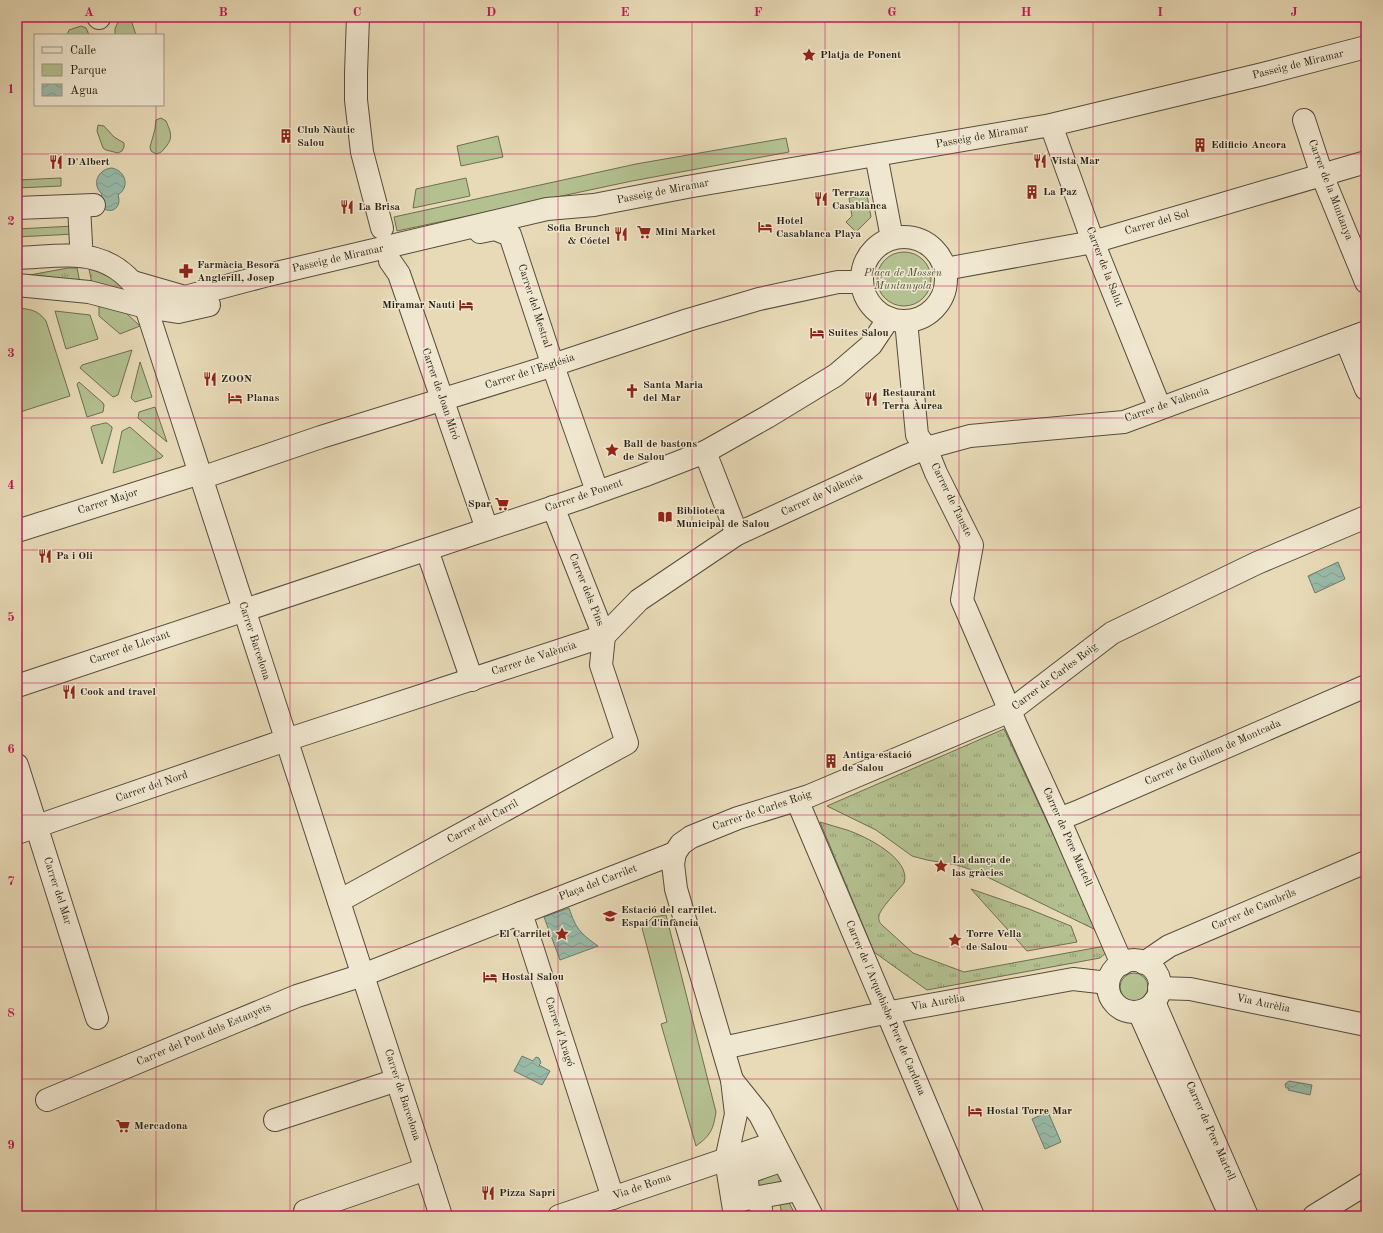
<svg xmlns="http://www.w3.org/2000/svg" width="1383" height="1233" font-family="'Old Standard TT',serif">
	<defs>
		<pattern id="grass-tufts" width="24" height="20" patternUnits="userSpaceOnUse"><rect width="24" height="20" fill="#b4c090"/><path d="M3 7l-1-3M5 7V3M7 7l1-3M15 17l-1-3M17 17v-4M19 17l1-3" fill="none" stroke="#929b74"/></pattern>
		<pattern id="water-waves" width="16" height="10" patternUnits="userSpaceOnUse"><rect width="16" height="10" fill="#98bba9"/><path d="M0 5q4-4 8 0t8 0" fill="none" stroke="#83a091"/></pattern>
	</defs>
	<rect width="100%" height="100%" fill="#e8dab7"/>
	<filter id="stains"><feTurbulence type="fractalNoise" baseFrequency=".005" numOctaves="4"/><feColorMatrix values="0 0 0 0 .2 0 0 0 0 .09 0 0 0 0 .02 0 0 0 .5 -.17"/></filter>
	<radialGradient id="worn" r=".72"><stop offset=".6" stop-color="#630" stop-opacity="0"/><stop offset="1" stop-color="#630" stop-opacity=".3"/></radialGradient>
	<g fill="url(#grass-tufts)" stroke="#6d6f52">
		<path d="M68,268H77L81,288L24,276Z"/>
		<path d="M89,269C104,273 120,282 130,294L93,289Z"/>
		<path d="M1004,729L1098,931L975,871L957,865L927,860L912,856L876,830L827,806Z"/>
		<path d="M820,822C829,825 838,827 847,830C865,836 912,859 904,883C899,889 879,910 879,916C878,920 880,923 882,925L913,953L964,972L1105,946L1107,952L1100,958L927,990L874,952Z"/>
		<path d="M971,889L1029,909L1071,926L1077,942L1027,951Z"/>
	</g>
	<g fill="#b4c090" stroke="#6d6f52">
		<path d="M120,17H130L136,35H115V29Z"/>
		<path d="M81,26L86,28L89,35H67L69,30Z"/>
		<path d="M161,118L166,121C171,133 174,138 164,149C162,152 160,153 156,154L151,151L150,147L155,129L156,120Z"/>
		<path d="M98,125L104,126L114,137L124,143V147L122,151L118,153L106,150L103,148L97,131Z"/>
		<path d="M498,136L503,157L461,166L457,146Z"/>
		<path d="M786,138L789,152L632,181L397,231L394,217L636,164Z"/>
		<path d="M61,178V186L17,188V180Z"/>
		<path d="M466,178L470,196L413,208L416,189Z"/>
		<path d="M867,195L871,217L856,232L846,222L852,216L849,198Z"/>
		<path d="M74,226V234L17,237V229Z"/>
		<circle cx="904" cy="279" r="27"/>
		<path d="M99,305L125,312L140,326L120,334L99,316Z"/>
		<path d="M17,308C30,309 38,310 46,321L70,396L17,413Z"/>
		<path d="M55,311L90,315L98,339L66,349Z"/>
		<path d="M132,350L118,395L113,397L80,368L82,365Z"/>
		<path d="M140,362L152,397L135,402L131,398Z"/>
		<path d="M79,382L103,403L104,405L103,412L87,417L77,384Z"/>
		<path d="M155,407L167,442L138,418L139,412Z"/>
		<path d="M105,423H107L112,427V429L102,464L91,428L92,426Z"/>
		<path d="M130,427L163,456L161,458L113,473L122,431Z"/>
		<path d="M666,915L716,1112C713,1130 711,1135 696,1146L661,1024L667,1022L642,928L653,917Z"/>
		<circle cx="1134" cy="987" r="14"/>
		<path d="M782,1172L787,1187L756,1191L753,1177Z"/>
		<path d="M786,1197L796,1216H782L779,1198Z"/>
	</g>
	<g fill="url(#water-waves)" stroke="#6a7c6d">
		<path d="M112,168C126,171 130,187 118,195C122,206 113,215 103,208L100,199L102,194C91,184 98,169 112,168Z"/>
		<path d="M1338,562L1345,579L1315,593L1308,576Z"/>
		<path d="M569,908C576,929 580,933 598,946L560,960L544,917Z"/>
		<path d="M522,1056L533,1061L536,1057L539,1058L541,1063L539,1065L550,1071L542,1085L514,1071Z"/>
		<path d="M1289,1081L1312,1085L1310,1095L1288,1090L1289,1088H1286L1285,1084Z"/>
		<path d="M1048,1112L1061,1142L1045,1149L1032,1119Z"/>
	</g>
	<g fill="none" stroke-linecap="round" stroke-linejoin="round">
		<defs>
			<g id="minor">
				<path d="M98,17L99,18"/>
				<path d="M358,17L356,73V100L362,152L382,228"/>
				<path d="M1304,120L1322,175L1366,282"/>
				<path d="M1051,125L1093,242L1160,408"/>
				<path d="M876,155L892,238"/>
				<path d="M79,206L81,244"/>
				<path d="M17,208L94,205"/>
				<path d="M480,232L495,229L510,235L553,366L597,491"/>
				<circle cx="904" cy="279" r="42"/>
				<path d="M17,258C69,256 109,245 142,295L441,1216"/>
				<path d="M390,261L399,274L487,529"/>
				<path d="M945,269L1093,242L1366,162"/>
				<path d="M133,282L185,297L268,275L547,209L594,205L687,187L1051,125L1263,74L1366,47"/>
				<path d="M17,285L89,292L146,307L178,312L209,305"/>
				<path d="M906,321L917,435L926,448L936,473L972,545L962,600L1016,725L1059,819L1122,964"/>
				<path d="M1346,340L1366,389"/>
				<path d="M705,452L737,534"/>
				<path d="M201,478L321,437L541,369L688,320L759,299L838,282H862"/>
				<path d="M17,531L200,473"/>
				<path d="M427,550L472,680"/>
				<path d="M17,686L581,498L643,476L705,452L767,417L836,375L871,345L889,318"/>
				<path d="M17,765L97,1018"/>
				<path d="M797,800L895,1031L973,1216"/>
				<path d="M1059,819L1077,812L1366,686"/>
				<path d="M17,833L286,740L604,636L639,600L737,534L906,456L926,448L970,436L1124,422L1366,332"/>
				<path d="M339,901L627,743L601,665L604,636L553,507"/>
				<path d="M521,913L675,853"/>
				<circle cx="1134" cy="986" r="26"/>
				<path d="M1144,963L1169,946L1366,862"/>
				<path d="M1159,988L1190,989L1366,1025"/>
				<path d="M1154,1002L1247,1216"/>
				<path d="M1139,1012L1225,1204"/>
				<path d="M723,1048L869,1016L1073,979L1108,983"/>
				<path d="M732,1080L760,1115L812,1216"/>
				<path d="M47,1100L297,996L363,975L521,913L613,1198"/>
				<path d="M275,1120L397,1080"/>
				<path d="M759,1197L798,1190"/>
				<path d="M749,1198L746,1173L783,1160"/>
				<path d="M740,1200L759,1197L762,1216"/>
				<path d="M305,1211L426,1169"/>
				<path d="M559,1216L774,1143"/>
				<path d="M735,1216L726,1160L736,1114L732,1080L676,889L673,864L675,853L681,844L691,837L738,818L809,796L1010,711L1112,633L1257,563L1366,517"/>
				<path d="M1314,1216L1366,1184"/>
			</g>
		</defs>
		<use href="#minor" stroke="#564d3d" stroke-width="24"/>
		<use href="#minor" stroke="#f0e7d0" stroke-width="22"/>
	</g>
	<path fill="none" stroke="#c2185b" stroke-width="1" stroke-opacity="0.55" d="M156,17V35M290,17V1216M424,17V1216M558,17V1216M692,17V1216M825,17V1216M959,17V1216M1093,17V1216M1227,17V1216M156,105V1216M17,154H1366M17,286H1366M17,418H1366M17,550H1366M17,683H1366M17,815H1366M17,947H1366M17,1079H1366"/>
	<defs>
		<symbol id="sight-bare" viewBox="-9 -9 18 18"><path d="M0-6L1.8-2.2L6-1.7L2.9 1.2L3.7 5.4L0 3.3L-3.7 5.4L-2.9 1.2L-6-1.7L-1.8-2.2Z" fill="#8f2418" stroke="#f0e7d0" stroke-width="2.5" paint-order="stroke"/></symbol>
		<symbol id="building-bare" viewBox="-9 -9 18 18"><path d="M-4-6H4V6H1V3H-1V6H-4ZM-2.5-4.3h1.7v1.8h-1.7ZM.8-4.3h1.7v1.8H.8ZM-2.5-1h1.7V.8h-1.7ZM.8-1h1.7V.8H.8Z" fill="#8f2418" stroke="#f0e7d0" stroke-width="2.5" paint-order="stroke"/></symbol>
		<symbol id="restaurant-bare" viewBox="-9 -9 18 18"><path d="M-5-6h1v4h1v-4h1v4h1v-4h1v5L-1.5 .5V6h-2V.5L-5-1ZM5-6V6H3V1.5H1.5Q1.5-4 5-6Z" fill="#8f2418" stroke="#f0e7d0" stroke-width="2.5" paint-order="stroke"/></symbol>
		<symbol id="hotel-bare" viewBox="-9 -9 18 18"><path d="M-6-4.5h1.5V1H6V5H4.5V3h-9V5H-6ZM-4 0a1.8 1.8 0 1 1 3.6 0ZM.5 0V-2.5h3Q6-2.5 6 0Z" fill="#8f2418" stroke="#f0e7d0" stroke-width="2.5" paint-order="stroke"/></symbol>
		<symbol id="supermarket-bare" viewBox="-9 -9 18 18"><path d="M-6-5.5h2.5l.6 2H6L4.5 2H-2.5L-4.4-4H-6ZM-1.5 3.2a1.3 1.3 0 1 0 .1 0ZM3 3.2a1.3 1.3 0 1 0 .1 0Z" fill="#8f2418" stroke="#f0e7d0" stroke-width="2.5" paint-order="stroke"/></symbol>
		<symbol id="pharmacy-bare" viewBox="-9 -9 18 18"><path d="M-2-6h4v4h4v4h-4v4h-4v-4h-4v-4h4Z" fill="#8f2418" stroke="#f0e7d0" stroke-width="2.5" paint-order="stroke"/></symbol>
		<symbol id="church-bare" viewBox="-9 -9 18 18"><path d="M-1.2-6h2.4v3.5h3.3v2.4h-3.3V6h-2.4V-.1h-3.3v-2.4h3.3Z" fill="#8f2418" stroke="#f0e7d0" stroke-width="2.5" paint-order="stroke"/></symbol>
		<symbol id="library-bare" viewBox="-9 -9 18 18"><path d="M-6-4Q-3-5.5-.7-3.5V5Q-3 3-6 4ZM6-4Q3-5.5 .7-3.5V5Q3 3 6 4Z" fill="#8f2418" stroke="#f0e7d0" stroke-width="2.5" paint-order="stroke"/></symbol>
		<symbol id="school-bare" viewBox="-9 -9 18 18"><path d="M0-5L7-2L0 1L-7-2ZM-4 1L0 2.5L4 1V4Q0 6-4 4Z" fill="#8f2418" stroke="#f0e7d0" stroke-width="2.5" paint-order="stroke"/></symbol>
	</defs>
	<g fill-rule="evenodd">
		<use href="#sight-bare" x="799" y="45" width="20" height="20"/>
		<use href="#building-bare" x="276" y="126" width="20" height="20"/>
		<use href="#building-bare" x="1190" y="135" width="20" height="20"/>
		<use href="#restaurant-bare" x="1030" y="151" width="20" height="20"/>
		<use href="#restaurant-bare" x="46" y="152" width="20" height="20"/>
		<use href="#building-bare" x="1022" y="182" width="20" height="20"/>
		<use href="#restaurant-bare" x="811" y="189" width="20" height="20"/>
		<use href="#restaurant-bare" x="337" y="197" width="20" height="20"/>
		<use href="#hotel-bare" x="755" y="217" width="20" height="20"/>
		<use href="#supermarket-bare" x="634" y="222" width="20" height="20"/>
		<use href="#restaurant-bare" x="611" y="224" width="20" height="20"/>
		<use href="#pharmacy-bare" x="176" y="261" width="20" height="20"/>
		<use href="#hotel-bare" x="456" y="295" width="20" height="20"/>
		<use href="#hotel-bare" x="807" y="323" width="20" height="20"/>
		<use href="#restaurant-bare" x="200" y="369" width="20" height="20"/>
		<use href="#church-bare" x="622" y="381" width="20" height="20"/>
		<use href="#hotel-bare" x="225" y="388" width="20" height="20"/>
		<use href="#restaurant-bare" x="861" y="389" width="20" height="20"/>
		<use href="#sight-bare" x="602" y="440" width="20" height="20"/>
		<use href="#supermarket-bare" x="492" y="494" width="20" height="20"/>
		<use href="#library-bare" x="655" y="507" width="20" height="20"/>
		<use href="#restaurant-bare" x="35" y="546" width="20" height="20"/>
		<use href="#restaurant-bare" x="59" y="682" width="20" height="20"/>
		<use href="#building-bare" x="821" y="751" width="20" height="20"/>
		<use href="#sight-bare" x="931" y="856" width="20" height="20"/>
		<use href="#school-bare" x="600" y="906" width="20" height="20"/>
		<use href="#sight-bare" x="552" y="924" width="20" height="20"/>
		<use href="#sight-bare" x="945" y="930" width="20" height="20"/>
		<use href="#hotel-bare" x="480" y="967" width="20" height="20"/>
		<use href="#hotel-bare" x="965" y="1101" width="20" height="20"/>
		<use href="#supermarket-bare" x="113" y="1116" width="20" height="20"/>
		<use href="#restaurant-bare" x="478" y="1183" width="20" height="20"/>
	</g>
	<g text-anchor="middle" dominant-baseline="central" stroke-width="3" stroke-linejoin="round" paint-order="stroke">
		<g font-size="11" font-weight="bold" fill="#261e14" stroke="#f0e7d0" text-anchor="start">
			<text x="820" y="55">Platja de Ponent</text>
			<text x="297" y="130">Club Nàutic<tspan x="297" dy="13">Salou</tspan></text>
			<text x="1211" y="145">Edificio Ancora</text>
			<text x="1051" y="161">Vista Mar</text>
			<text x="67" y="162">D'Albert</text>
			<text x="1043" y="192">La Paz</text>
			<text x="832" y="193">Terraza<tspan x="832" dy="13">Casablanca</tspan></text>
			<text x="358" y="207">La Brisa</text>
			<text x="776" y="221">Hotel<tspan x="776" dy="13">Casablanca Playa</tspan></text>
			<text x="610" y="228" text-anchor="end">Sofia Brunch<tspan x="610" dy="13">&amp; Cóctel</tspan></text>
			<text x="655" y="232">Mini Market</text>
			<text x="197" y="265">Farmàcia Besora<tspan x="197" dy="13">Anglerill, Josep</tspan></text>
			<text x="455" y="305" text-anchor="end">Miramar Nauti</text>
			<text x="828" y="333">Suites Salou</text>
			<text x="221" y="379">ZOON</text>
			<text x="643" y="385">Santa Maria<tspan x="643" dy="13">del Mar</tspan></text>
			<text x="882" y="393">Restaurant<tspan x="882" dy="13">Terra Àurea</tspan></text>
			<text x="246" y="398">Planas</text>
			<text x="623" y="444">Ball de bastons<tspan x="623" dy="13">de Salou</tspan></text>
			<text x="491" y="504" text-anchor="end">Spar</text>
			<text x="676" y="511">Biblioteca<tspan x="676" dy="13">Municipal de Salou</tspan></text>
			<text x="56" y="556">Pa i Oli</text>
			<text x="80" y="692">Cook and travel</text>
			<text x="842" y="755">Antiga estació<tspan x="842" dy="13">de Salou</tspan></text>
			<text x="952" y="860">La dança de<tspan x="952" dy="13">las gràcies</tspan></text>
			<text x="621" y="910">Estació del carrilet.<tspan x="621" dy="13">Espai d'infància</tspan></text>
			<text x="551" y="934" text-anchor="end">El Carrilet</text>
			<text x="966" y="934">Torre Vella<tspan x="966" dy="13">de Salou</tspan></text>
			<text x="501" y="977">Hostal Salou</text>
			<text x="986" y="1111">Hostal Torre Mar</text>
			<text x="134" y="1126">Mercadona</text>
			<text x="499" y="1193">Pizza Sapri</text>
		</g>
		<g font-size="11" fill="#261e14" stroke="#f0e7d0">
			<text transform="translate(1298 65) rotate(-14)">Passeig de Miramar</text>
			<text transform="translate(982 137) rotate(-10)">Passeig de Miramar</text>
			<text transform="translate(1330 190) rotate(69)">Carrer de la Muntanya</text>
			<text transform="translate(663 192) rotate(-11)">Passeig de Miramar</text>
			<text transform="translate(1157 223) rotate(-16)">Carrer del Sol</text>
			<text transform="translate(338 259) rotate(-13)">Passeig de Miramar</text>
			<text transform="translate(1104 267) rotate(69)">Carrer de la Salut</text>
			<text transform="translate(534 306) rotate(72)">Carrer del Mestral</text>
			<text transform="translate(530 372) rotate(-18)">Carrer de l'Església</text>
			<text transform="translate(440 394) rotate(71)">Carrer de Joan Miró</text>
			<text transform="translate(1167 405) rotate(-19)">Carrer de València</text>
			<text transform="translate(822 495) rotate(-25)">Carrer de València</text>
			<text transform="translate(584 496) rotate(-19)">Carrer de Ponent</text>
			<text transform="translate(951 500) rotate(64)">Carrer de Tauste</text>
			<text transform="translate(108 502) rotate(-18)">Carrer Major</text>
			<text transform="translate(586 590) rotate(68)">Carrer dels Pins</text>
			<text transform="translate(254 641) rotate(72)">Carrer Barcelona</text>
			<text transform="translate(130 648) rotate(-19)">Carrer de Llevant</text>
			<text transform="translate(534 659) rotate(-18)">Carrer de València</text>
			<text transform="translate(1055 677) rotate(-37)">Carrer de Carles Roig</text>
			<text transform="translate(1213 753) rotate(-24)">Carrer de Guillem de Montcada</text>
			<text transform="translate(152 787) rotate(-19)">Carrer del Nord</text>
			<text transform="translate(762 811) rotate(-19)">Carrer de Carles Roig</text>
			<text transform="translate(483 822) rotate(-29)">Carrer del Carril</text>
			<text transform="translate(1067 837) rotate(66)">Carrer de Pere Martell</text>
			<text transform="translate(598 883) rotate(-21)">Plaça del Carrilet</text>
			<text transform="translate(57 891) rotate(72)">Carrer del Mar</text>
			<text transform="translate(1254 910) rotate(-23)">Carrer de Cambrils</text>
			<text transform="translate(938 1003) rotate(-10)">Via Aurèlia</text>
			<text transform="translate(1263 1004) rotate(12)">Via Aurèlia</text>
			<text transform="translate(885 1008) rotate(67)">Carrer de l'Arquebisbe Pere de Cardona</text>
			<text transform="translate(559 1032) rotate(72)">Carrer d'Aragó</text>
			<text transform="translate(204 1035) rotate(-23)">Carrer del Pont dels Estanyets</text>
			<text transform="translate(402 1095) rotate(72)">Carrer de Barcelona</text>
			<text transform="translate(1210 1131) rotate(66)">Carrer de Pere Martell</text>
			<text transform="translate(642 1187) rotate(-19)">Via de Roma</text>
		</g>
		<g font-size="11" font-style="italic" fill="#514f39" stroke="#f0e7d0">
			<text x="903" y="273">Plaça de Mossèn<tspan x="903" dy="13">Muntanyola</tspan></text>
		</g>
	</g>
	<rect width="1383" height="1233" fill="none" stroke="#e8dab7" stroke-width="44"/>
	<rect x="34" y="34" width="130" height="72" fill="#f0e7d0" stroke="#9f9785"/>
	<rect x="42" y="47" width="20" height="6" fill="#f0e7d0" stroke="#9f9785"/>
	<text x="70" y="54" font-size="12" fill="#261e14">Calle</text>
	<rect x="42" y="64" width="20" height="12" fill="#b4c090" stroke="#9f9785"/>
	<text x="70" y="74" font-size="12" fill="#261e14">Parque</text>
	<rect x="42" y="84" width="20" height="12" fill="url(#water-waves)" stroke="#9f9785"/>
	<text x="70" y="94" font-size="12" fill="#261e14">Agua</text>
	<rect x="22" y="22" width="1339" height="1189" fill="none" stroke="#c2185b" stroke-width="1.5"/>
	<g font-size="13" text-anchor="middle" font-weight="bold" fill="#c2185b">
		<text x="89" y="16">A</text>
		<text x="223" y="16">B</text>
		<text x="357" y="16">C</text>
		<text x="491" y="16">D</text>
		<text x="625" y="16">E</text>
		<text x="758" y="16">F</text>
		<text x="892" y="16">G</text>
		<text x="1026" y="16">H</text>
		<text x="1160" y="16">I</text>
		<text x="1294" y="16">J</text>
		<text x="11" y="93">1</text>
		<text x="11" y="225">2</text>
		<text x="11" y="357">3</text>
		<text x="11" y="489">4</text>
		<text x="11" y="621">5</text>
		<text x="11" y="753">6</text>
		<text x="11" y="885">7</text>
		<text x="11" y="1017">8</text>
		<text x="11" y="1149">9</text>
	</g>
	<rect width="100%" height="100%" filter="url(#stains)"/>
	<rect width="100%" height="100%" fill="url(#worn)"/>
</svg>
